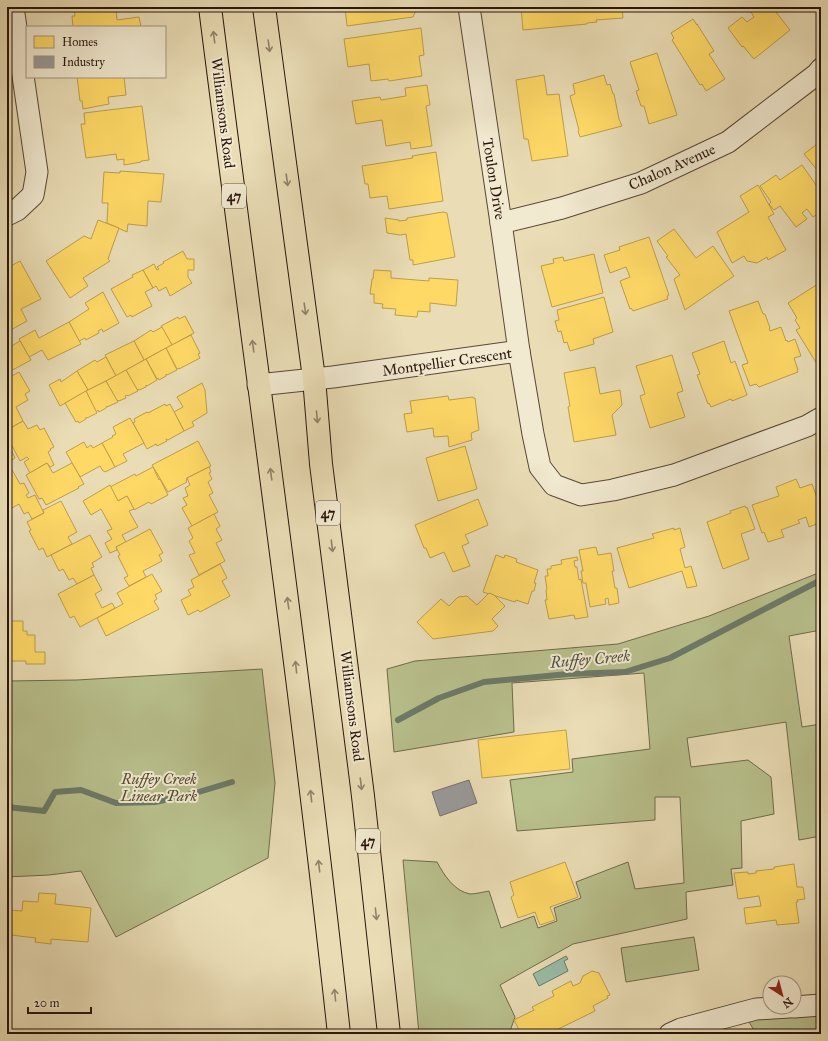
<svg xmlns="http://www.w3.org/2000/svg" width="828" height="1041" font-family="'IM FELL Great Primer',serif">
	<rect width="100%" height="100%" fill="#eaddb6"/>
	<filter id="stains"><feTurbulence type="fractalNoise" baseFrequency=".005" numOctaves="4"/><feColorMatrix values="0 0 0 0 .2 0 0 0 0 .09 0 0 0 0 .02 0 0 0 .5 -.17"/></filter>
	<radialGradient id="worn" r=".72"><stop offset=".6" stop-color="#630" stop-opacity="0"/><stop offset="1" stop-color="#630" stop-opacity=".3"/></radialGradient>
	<g fill="#b8c08c" stroke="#706a4c">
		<path d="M821,572V630L789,636L802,727L821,724V836L799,840L786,722L687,738L691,767L748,760L771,777L774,814L741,821L742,868L731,869L733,885L686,892L687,919L573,944L500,985L515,1017L509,1034H419L403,860L437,862C444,875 454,891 470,894C475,894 483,892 489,891L501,928L534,916L538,928L557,921L554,908L581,898L576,882L628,862L635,889L684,883L680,797H655V820L517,831L510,780L573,772L572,759L650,749L644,673L512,683L514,732L394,752L387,669L415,661L618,644L709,616Z"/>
		<path d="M262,669L275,783L268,858L116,937L81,871L49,875L7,877V681L77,680Z"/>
		<path d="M694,937L699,970L626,982L621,948Z"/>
		<path d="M821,1013V1034H756L748,1020Z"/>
	</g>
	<path fill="#99bda8" stroke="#6c7a6a" d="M566,956L568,959L564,961L568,971L539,986L533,974Z"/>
	<g fill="#ffd966" stroke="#be9e4b">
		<path d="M74,7H109V10L116,9L117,20L139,17L141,27H73L72,16H75Z"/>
		<path d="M345,7H415L416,10L413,17L347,26Z"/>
		<path d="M521,7H622L623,18L596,20L597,22L587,23V24L523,30Z"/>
		<path d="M748,7H772L790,30L754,59L743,46L742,47L728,28L742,17L747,22L754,17Z"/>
		<path d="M693,19L697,25V24L714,51L709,54L725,79L706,91L702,84L700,85L672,40L674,38L671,33Z"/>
		<path d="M421,28L424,55L419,56L422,76L389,81L388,79L371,81L369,64L348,67L344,39Z"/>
		<path d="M657,53L677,115L649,124L644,106H641L636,91L639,90L630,62Z"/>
		<path d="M544,75L547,95L559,94L568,156L532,161L528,139H524L516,80Z"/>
		<path d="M604,75L607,85L610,84L613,94H614L619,119L622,126L580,137L578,131L579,130L570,96L575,94L573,84Z"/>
		<path d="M77,77H124L126,95L108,97L109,104L83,109L82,101H80Z"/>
		<path d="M427,85L430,105L426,106L432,146L411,149L410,142L386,146L382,120L356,124L352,101L380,97L381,100L406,96L405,88Z"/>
		<path d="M142,106L149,160L141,161V162L124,165V159L117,160L116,154L86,158L81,124H85L84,113Z"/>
		<path d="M821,141V168L818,171L804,154Z"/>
		<path d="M436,152L443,201L389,209L387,196L370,198L368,184H365L362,166L413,158L412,156Z"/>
		<path d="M802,165L821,192V195L817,198L821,203V212L813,217L807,209L802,213L807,219L796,227L780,206L774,210L769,204L771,202L760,186L776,175L780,180Z"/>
		<path d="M120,171L164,174L161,202L148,201L147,226L128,224L127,232L107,223L108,203H102L104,172L120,173Z"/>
		<path d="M758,185L774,214L768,217L786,250L768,260L767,257L757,263L747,261L744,256L732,263L717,232L749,212L740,196Z"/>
		<path d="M443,212L447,213L455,257L413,265V260H410L406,234L400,235L387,233L385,218L399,220V221L407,220V218Z"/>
		<path d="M98,220L119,228L108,259L110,261L83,278L88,286L70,298L46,261L84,236L91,239Z"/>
		<path d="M674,229L696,258L713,246L734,276L685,310L674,279L680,275L666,257L668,256L657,241Z"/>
		<path d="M649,237L669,295L667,296L668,299L633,311L631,308L630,309L620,281L630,277L626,267L610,273L604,255L620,250L619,247Z"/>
		<path d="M183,251L187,259H194V270H188V277L192,283L170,296L166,287L159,291L156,286L153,288L143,270L154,264L157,270L159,269L157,267L164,263L163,262Z"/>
		<path d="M594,254L603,293L552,307L541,266L554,263L553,259L563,257L564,261Z"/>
		<path d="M20,261L41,299L21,309L27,321L7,332V268Z"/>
		<path d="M143,270L153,288L145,292L152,306L132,317L131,315L127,317L111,289L133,277L132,275Z"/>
		<path d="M374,270L391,271V278L429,281V278L458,280L456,306L430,303V312L418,311L417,317L395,315L396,309L382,308L383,304L374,303V294H370L372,279H373Z"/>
		<path d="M821,282V361L817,364L796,330L800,328L795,320L797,318L788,303Z"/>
		<path d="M103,292L119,323L103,332L102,329L98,331L99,333L86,340L85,338L79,341L69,322L89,309L85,303Z"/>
		<path d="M604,297L613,332L593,339L594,344L570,351L567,342L564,343L561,331L558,332L555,321L559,320L557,310Z"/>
		<path d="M758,301L763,314H765L770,328L769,329L770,331L781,327L786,341L787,340L788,342L795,339L801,356L794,358L798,370H797L798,372L759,387L756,384L750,386L742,365L748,363L729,311Z"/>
		<path d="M185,316L194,333L172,345L161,326L178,317L179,319Z"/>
		<path d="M69,322L81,344L48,360L42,350L29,357L19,339L35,330L39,338Z"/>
		<path d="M162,327L172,345L144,360L134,341L151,330L153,332Z"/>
		<path d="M191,335L200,353L198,354L200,358L179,369V368L177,369L166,348Z"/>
		<path d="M20,341L31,360L7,373V347L9,346L10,347Z"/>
		<path d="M134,341L144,360L116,376L105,355Z"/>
		<path d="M724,341L731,363L735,361L747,395L732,401L731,399L711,407L709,403L708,404L697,375L700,374L692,353Z"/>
		<path d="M166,348L177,370L167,375L166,374V376L159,380L158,378L157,379L146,359Z"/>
		<path d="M672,355L683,391L677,393L685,417L650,428L640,396L645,394L636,366Z"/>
		<path d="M106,357L116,376L88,390L77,371L95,360L97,362Z"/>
		<path d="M146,359L157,380L147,386L146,385V387L139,390L138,389L137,390L126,370Z"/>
		<path d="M595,367L600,394L620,390L622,405L612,415L616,435L574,442L568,407L570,406L564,373Z"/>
		<path d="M126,370L138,391L128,396L127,395L125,396L126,398L119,401L118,400L117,401L106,381Z"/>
		<path d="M77,371L88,390L60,406L49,385L60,379L61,382Z"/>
		<path d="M19,372L30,391L25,394L28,400L16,407L23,421L7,430V374L10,377Z"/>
		<path d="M106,381L118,402L107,407V406L106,408L99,412L98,410L96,412L86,391Z"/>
		<path d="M202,383L205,390L207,413L192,422L194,426L184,431L174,412L183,407L177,397Z"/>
		<path d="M86,391L97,413L87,418L86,417V419L79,423L78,421L76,422L65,403Z"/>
		<path d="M448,396L449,400L473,397V398H475L479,430L471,433L472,440L449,447L448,436L434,437L433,428L407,432L404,414L412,413L410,401Z"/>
		<path d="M165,404L166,406L170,404L184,431L168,440L166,439L167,441L157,446L156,444L147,449L133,423L135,422L134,419L147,412L148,413Z"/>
		<path d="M130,418L144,443L123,454L127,461L115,467L102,443L113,437L112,436L116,434L113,427Z"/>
		<path d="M23,421L28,429L37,425L40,430L44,428L54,447L50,449L51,450L48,452L54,465L50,467L47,463L30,473L24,462L29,459L27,457L20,461L10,442L9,443L7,440V430Z"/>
		<path d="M198,441L211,466L187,478L186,481L187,482L168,492L152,465Z"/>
		<path d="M84,442L87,448L91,445L93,448L102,443L115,467L105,472L104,471H103L100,466L80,477L66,452Z"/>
		<path d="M465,446L477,489L438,501L426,458Z"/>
		<path d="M10,447L15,458L8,462L7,449Z"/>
		<path d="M7,461L20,484L24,483L29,493L26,495L28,498L35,495L44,513L32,519L28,512L24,514L19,504L8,510L7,508Z"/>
		<path d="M47,463L53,473L72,463L84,484L78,487L79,488L46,505L42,498L39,499L26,475Z"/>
		<path d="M153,467L159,480L160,479L168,495L151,504L149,502L134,510L127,496L118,501L110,487L135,474L136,476Z"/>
		<path d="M209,467L211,472L209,473L212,479L208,482L213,493L209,495L218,512L192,526L182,508L187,505L183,498L188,496L185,488L190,485L187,478Z"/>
		<path d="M796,479L800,488L812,484L821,509V522L809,527L806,517L798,520L800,523L781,530L784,537L768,542L764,532L762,533L752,505L779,496L776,487Z"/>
		<path d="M110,485L118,501L127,496L134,509L129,511L138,527L122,535L126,542L116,547L117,550L110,553L105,543L112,539L107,531L112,529L101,509L91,515L83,501Z"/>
		<path d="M478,499L488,525L465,535L469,543L462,546L470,566L453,572L444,552L430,558L426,548H424L415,525Z"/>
		<path d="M61,501L77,532L68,537L72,544L47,557L43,548L39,550L29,531L31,530L27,522L44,513L43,510Z"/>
		<path d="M745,506L746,508L747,507L755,529L741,534L749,559L723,569L707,522L731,513L730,511Z"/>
		<path d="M214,514L220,526L216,529L222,540L216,543L225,561L199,575L189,555L195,553L189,541L193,538L188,528Z"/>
		<path d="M674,528V530L680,528L685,547L680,549L685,568L691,566L697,586L687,588L682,571L629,588L617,548L654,538L652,534Z"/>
		<path d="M150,529L163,553L159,555L162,561L143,571L146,577L129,586L124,578L128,576L118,556L120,555L116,547Z"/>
		<path d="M90,535L102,557L92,563L94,567L91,568L94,575L77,584L73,578L69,580L63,569L59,571L51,555Z"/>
		<path d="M596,547L598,555L611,553L614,571H612L615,588H617L619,603L609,605L608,598L605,599L606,604L590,607L586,583H583L581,571H583L579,550Z"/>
		<path d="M496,555L504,558L505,555L517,559L516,562L538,570L534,583H536L534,591H532L528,604L516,600L515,602L483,592Z"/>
		<path d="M577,557L578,560L574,561L575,567H577L579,580L581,579L588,617L575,619L574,615L549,619L545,600H547L546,590L547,589L545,576H548L547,569H551V566L562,564L561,560Z"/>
		<path d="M220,564L227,578L222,581L230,596L200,612L198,610L188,615L181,600L191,595L188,590L194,587L191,580Z"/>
		<path d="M152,574L162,591L155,595L157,599L154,601L159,609L106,636L97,618L123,604L117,593Z"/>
		<path d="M94,575L102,590L95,594L102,608L112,603L115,608L80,627L74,616L70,618L58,594Z"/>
		<path d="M489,593L494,595L505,606L492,619L498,626L493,631L433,639L417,622L441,599L449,606L458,597L467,596L477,605Z"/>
		<path d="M7,621H23V631H27V635H35V652H45V664H26V661H7Z"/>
		<path d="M566,730L570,769L482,778L478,740Z"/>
		<path d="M565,862L578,897L550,907L555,920L540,925L535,912L518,918L511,897L514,895L510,882Z"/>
		<path d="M794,864L797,887H803L805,899L797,900L798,902H796L799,923L777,925L776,920L746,924L744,908L761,906L759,896L738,899L734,873L748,872V874L756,873V871L774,869V867Z"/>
		<path d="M39,893L56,894L55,904L91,908L88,942L51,939V944L35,942L36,938L11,935L10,939L7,938V910L22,911L23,901L38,902Z"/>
		<path d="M592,971L599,973L610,995L607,996L608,998L593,1006L595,1011L548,1034H545L544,1033L541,1034H521L514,1020L534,1010L532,1007L554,996L552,991L571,981L573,986L580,983L583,976Z"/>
	</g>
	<path fill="#999" stroke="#77716f" d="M469,780L477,803L440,816L432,792Z"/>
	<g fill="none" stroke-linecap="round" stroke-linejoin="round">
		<g stroke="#6c7a6a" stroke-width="6">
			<path d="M398,720L439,698L484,682L568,674L625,672L670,658L821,580"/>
			<path d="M7,807L44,811L55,792L81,790L116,803L155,802L192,794L232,782"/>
		</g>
		<defs>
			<g id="street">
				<path d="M469,7L501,223L519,351L533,434L540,467L554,485L581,495L613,490L674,475L807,426L821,418"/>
				<path d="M7,215L17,210L33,195L37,172L13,7"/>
				<path d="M501,223L562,208L641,183L728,142L817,74L821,69"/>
				<path d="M258,385L333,377L519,351"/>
				<path d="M794,1007L821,1005"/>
				<path d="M670,1034L681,1029L756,1009L789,1007"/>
			</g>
			<g id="primary">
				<path d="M210,7C253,349 302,691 339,1034"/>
				<path d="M264,7L314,378L321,464L363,796L389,1034"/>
			</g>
		</defs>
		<use href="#street" stroke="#584736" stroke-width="23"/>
		<use href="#primary" stroke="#28150c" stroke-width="24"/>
		<use href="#street" stroke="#f1e9d0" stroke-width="21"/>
		<use href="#primary" stroke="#eaddb6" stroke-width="22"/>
	</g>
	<defs><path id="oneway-shaft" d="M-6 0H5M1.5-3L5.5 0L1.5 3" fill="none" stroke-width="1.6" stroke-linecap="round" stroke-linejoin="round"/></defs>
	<g stroke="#93836a">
		<use href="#oneway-shaft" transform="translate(214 37) rotate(-97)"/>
		<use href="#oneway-shaft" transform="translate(269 46) rotate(82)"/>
		<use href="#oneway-shaft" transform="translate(287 180) rotate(82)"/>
		<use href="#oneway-shaft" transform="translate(305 309) rotate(82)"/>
		<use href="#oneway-shaft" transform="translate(253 346) rotate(-98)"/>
		<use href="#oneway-shaft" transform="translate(317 417) rotate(85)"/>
		<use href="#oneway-shaft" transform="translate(271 474) rotate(-98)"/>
		<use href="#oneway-shaft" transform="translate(332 546) rotate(83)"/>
		<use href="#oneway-shaft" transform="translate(288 603) rotate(-98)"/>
		<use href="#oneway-shaft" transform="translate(296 667) rotate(-96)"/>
		<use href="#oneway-shaft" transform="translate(361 784) rotate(83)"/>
		<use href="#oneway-shaft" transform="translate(311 796) rotate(-97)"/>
		<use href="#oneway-shaft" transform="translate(319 866) rotate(-97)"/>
		<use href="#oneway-shaft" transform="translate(376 914) rotate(84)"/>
		<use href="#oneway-shaft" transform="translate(335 995) rotate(-96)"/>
	</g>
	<g text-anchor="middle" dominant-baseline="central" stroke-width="4" stroke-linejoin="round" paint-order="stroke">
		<g fill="#f1e9d0" stroke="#645547" stroke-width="1">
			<rect x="222" y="184" width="24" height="24" rx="3"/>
			<rect x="316" y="501" width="24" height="24" rx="3"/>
			<rect x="356" y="829" width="24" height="24" rx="3"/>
		</g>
		<g font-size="14" font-weight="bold" fill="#28150c">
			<text x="234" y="196">47</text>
			<text x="328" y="513">47</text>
			<text x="368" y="841">47</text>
		</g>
		<g font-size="15" fill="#28150c" stroke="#f1e9d0">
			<text transform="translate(223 113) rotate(83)">Williamsons Road</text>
			<text transform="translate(672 167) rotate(-24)">Chalon Avenue</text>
			<text transform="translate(494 179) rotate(81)">Toulon Drive</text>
			<text transform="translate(447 362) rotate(-8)">Montpellier Crescent</text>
			<text transform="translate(352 706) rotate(83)">Williamsons Road</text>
		</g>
		<g font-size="15" font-style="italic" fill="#534832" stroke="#f1e9d0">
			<text x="159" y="779">Ruffey Creek<tspan x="159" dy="17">Linear Park</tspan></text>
		</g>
		<g font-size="16" font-style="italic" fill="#505043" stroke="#f1e9d0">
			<text transform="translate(590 659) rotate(-5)">Ruffey Creek</text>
		</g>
	</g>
	<rect width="828" height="1041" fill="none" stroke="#eaddb6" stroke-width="24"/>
	<rect x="8" y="8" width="812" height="1025" fill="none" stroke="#28150c" stroke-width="2"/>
	<rect x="12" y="12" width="804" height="1017" fill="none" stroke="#28150c"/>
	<rect x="26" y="26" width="140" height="52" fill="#f1e9d0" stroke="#a19482"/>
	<rect x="34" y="36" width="20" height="12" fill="#ffd966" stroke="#a19482"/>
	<text x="62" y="46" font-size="12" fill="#28150c">Homes</text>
	<rect x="34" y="56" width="20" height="12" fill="#999999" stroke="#a19482"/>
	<text x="62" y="66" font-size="12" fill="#28150c">Industry</text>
	<g transform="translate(782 995) rotate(144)"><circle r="19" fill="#f1e9d0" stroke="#a19482"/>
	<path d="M0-3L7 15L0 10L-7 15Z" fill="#8f2418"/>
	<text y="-6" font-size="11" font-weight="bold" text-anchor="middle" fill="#28150c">N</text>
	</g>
	<path d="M28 1007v6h63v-6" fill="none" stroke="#28150c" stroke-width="2"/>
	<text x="34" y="1007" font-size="12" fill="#28150c" stroke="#f1e9d0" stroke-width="3" paint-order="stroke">20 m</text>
	<rect width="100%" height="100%" filter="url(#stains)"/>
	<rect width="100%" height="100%" fill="url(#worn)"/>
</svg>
